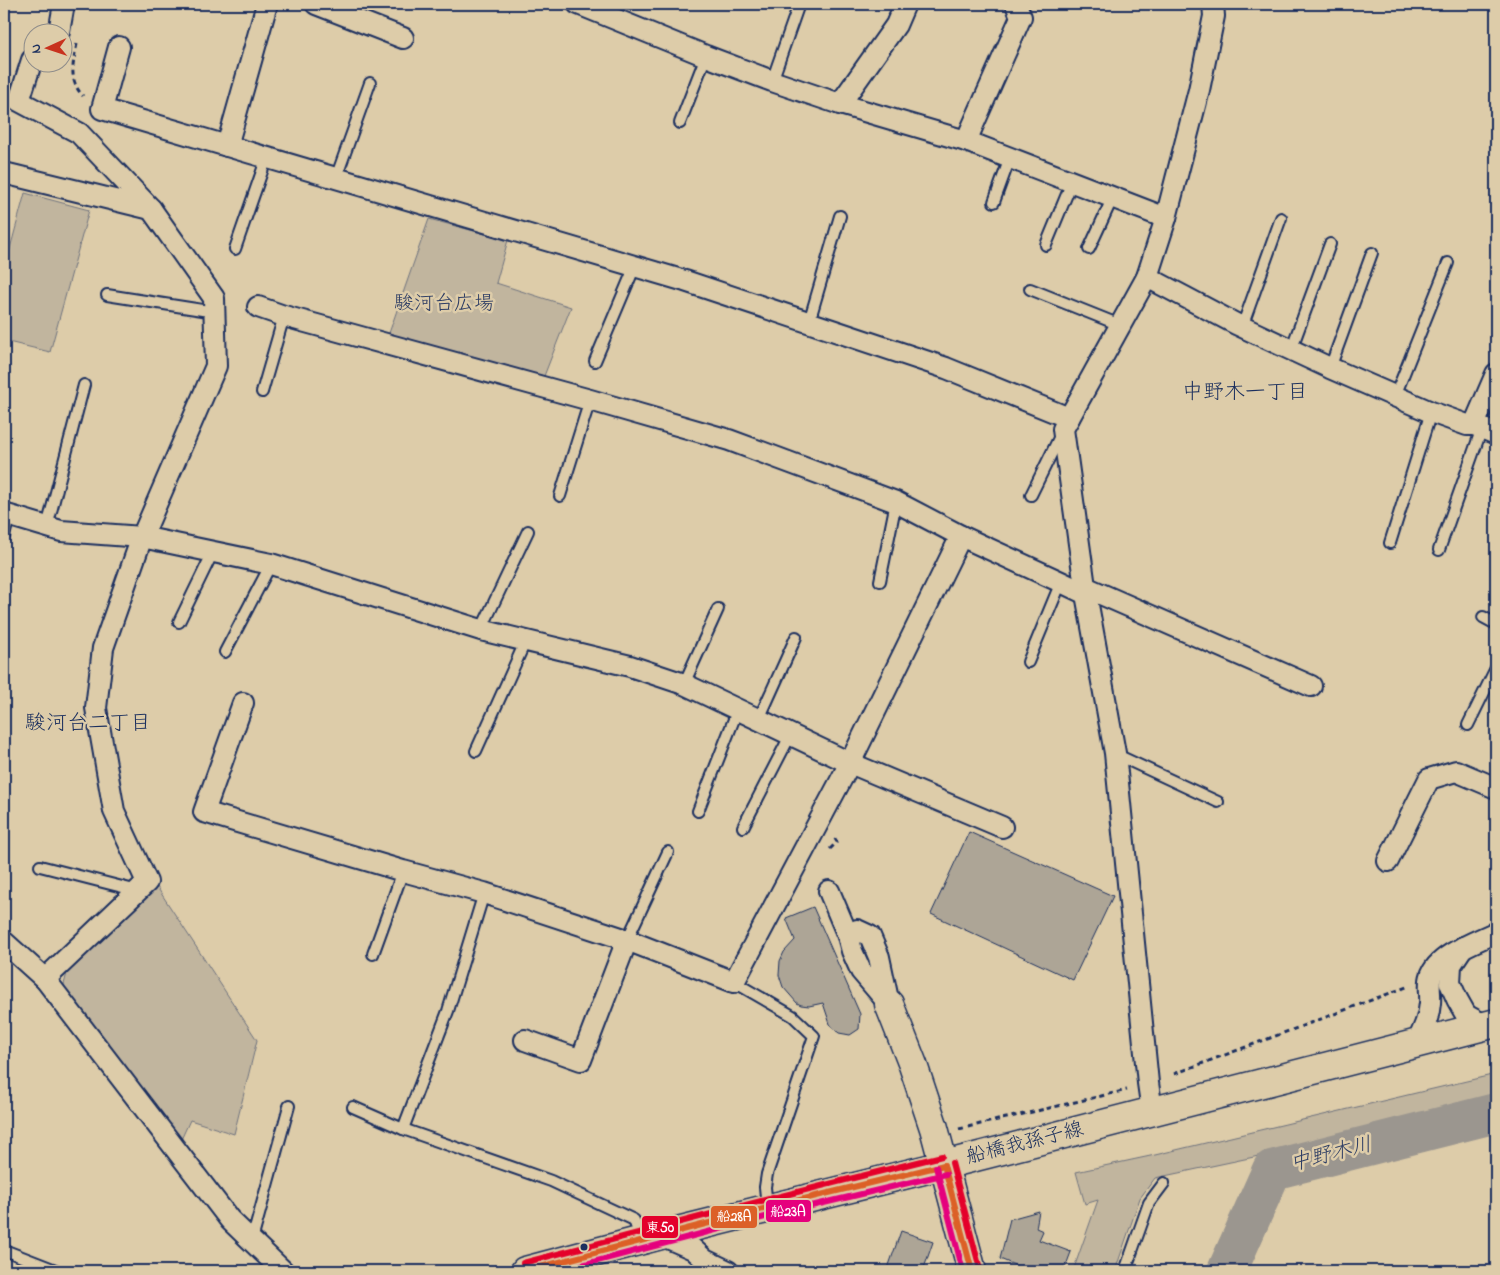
<svg xmlns="http://www.w3.org/2000/svg" width="1500" height="1275" font-family="'Indie Flower','Klee One',sans-serif">
	<rect width="100%" height="100%" fill="#ddcca9"/>
	<filter id="ink" filterUnits="userSpaceOnUse"><feTurbulence type="fractalNoise" baseFrequency=".02" numOctaves="2"/><feDisplacementMap in="SourceGraphic" scale="10" xChannelSelector="R" yChannelSelector="G"/><feConvolveMatrix kernelMatrix="1 2 1 2 8 2 1 2 1" color-interpolation-filters="sRGB"/></filter>
	<g filter="url(#ink)">
		<g fill="#c1b59e" stroke="#6e727e">
			<path d="M25,193L89,210L50,352L4,341V271Z"/>
			<path d="M429,219L508,240L496,283L571,307L544,376L473,359L388,336Z"/>
			<path d="M157,887L257,1040L234,1134L190,1120L179,1144L62,992L67,973Z"/>
			<path d="M1496,1074V1095L1254,1157L1155,1178L1140,1198L1115,1271H1073L1098,1200L1085,1204L1076,1172L1155,1155Z"/>
		</g>
		<g fill="none" stroke-linecap="round" stroke-linejoin="round">
			<path stroke="#9b968f" stroke-width="40" d="M1227,1271L1272,1170L1496,1113"/>
		</g>
		<g fill="#ada596" stroke="#1b2f5e">
			<path d="M969,832L1113,896L1073,980L931,914Z"/>
			<path d="M813,907L860,1014L859,1029L850,1035L839,1033L834,1029L830,1024L823,1003L809,1006L801,1005L797,1003L783,987L779,975L780,961L784,952L795,940L786,918Z"/>
			<path d="M1039,1211L1036,1228L1043,1231L1039,1240L1071,1252L1064,1271H1029L1000,1259L1010,1219Z"/>
			<path d="M901,1231L933,1242L923,1271H887Z"/>
		</g>
		<g fill="none" stroke-linecap="round" stroke-linejoin="round">
			<defs>
				<g id="lane">
					<path d="M772,81L799,4"/>
					<path d="M680,123L706,56"/>
					<path d="M336,178L370,83"/>
					<path d="M994,202L1010,158"/>
					<path d="M1046,245L1072,182"/>
					<path d="M235,249L267,157"/>
					<path d="M1089,249L1113,197"/>
					<path d="M1030,289L1120,325"/>
					<path d="M107,295L215,312"/>
					<path d="M809,322L840,216"/>
					<path d="M1242,327L1281,218"/>
					<path d="M1291,350L1330,244"/>
					<path d="M595,361L635,266"/>
					<path d="M1330,368L1372,253"/>
					<path d="M262,392L284,316"/>
					<path d="M1395,396L1448,263"/>
					<path d="M1031,495L1060,436"/>
					<path d="M560,496L590,400"/>
					<path d="M47,527L84,385"/>
					<path d="M4,537L9,516"/>
					<path d="M1390,543L1431,412"/>
					<path d="M1439,550L1482,428"/>
					<path d="M880,581L896,502"/>
					<path d="M1483,617L1496,624"/>
					<path d="M179,622L213,552"/>
					<path d="M481,630L528,531"/>
					<path d="M225,652L271,564"/>
					<path d="M1028,662L1061,582"/>
					<path d="M684,684L718,609"/>
					<path d="M759,719L796,637"/>
					<path d="M1468,725L1496,668"/>
					<path d="M476,751L526,640"/>
					<path d="M1115,754L1218,802"/>
					<path d="M698,811L738,709"/>
					<path d="M743,827L791,734"/>
					<path d="M40,866L138,891"/>
					<path d="M627,940L668,852"/>
					<path d="M373,954L403,871"/>
					<path d="M734,982L793,1016L814,1036L767,1174L765,1187L767,1207"/>
					<path d="M353,1107L403,1129L551,1181L634,1220L636,1226L649,1231"/>
					<path d="M403,1129L448,1011L484,893"/>
					<path d="M252,1240L289,1106"/>
					<path d="M4,1250L58,1271"/>
					<path d="M1125,1271L1149,1203L1164,1183"/>
				</g>
				<g id="street">
					<path d="M316,4L403,38"/>
					<path d="M578,4L706,56L772,81L840,104L896,25L905,4"/>
					<path d="M59,32L64,4"/>
					<path d="M119,47L102,109L685,281L946,368L1069,418"/>
					<path d="M32,60L19,101L79,133L151,209L214,298L216,366L142,537L103,648L96,708L114,811L147,882L45,979"/>
					<path d="M840,104L966,141L1166,218"/>
					<path d="M966,141L1021,17L1016,4"/>
					<path d="M227,146L267,4"/>
					<path d="M4,173L151,209"/>
					<path d="M1147,277L1236,324L1330,368L1431,412L1467,425H1474L1496,434"/>
					<path d="M258,307L284,316L590,400L729,440L896,502L961,536L1061,582L1086,594"/>
					<path d="M1474,425L1496,374"/>
					<path d="M4,514L61,531L142,537L271,564L481,630L630,666L684,684L850,763L1002,827"/>
					<path d="M1085,587L1311,686"/>
					<path d="M243,703L204,812L403,871L484,893L627,940L734,982L850,763L961,536"/>
					<path d="M1388,861L1429,779L1456,771L1496,788"/>
					<path d="M829,891L848,936"/>
					<path d="M857,930L870,936L879,957L889,1004L861,971L852,951L848,936Z"/>
					<path d="M4,942L45,979L230,1220L283,1271"/>
					<path d="M1463,947L1451,965L1450,983L1457,999L1466,1015L1486,1026"/>
					<path d="M525,1040L581,1060L627,940"/>
					<path d="M1417,1043C1423,1030 1429,1018 1430,1003C1431,995 1428,984 1431,976C1437,955 1478,941 1496,932"/>
					<path d="M1152,1111L1148,1083L1115,753L1086,594L1063,429L1147,277L1166,218L1199,90L1214,16L1213,4"/>
					<path d="M661,1235L693,1249L705,1260L728,1271"/>
				</g>
				<path id="secondary" d="M889,1004L913,1065L934,1128L972,1271"/>
				<path id="primary" d="M525,1271L661,1235L944,1165L1496,1023"/>
			</defs>
			<use href="#lane" stroke="#1b2f5e" stroke-width="14"/>
			<use href="#street" stroke="#1b2f5e" stroke-width="24"/>
			<use href="#secondary" stroke="#1b2f5e" stroke-width="31"/>
			<use href="#primary" stroke="#1b2f5e" stroke-width="31"/>
			<g stroke="#1b2f5e" stroke-width="3" stroke-dasharray="5 4" stroke-linecap="butt">
				<path d="M77,44C73,63 68,80 83,96"/>
				<path d="M830,849L837,842L834,837"/>
				<path d="M1174,1074L1409,986"/>
				<path d="M959,1129L1127,1090"/>
			</g>
			<use href="#lane" stroke="#ddcca9" stroke-width="10"/>
			<use href="#street" stroke="#ddcca9" stroke-width="20"/>
			<use href="#secondary" stroke="#ddcca9" stroke-width="28"/>
			<use href="#primary" stroke="#ddcca9" stroke-width="28"/>
			<defs>
				<g id="bus-1">
					<path d="M944,1165L972,1271"/>
					<path d="M525,1271L767,1208L944,1165"/>
				</g>
				<g id="bus-2">
					<path d="M936,1167L963,1271"/>
					<path d="M559,1271L769,1216L946,1174"/>
				</g>
				<g id="bus-3">
					<path d="M952,1163L980,1269"/>
					<path d="M523,1263L765,1200L942,1156"/>
				</g>
			</defs>
			<use href="#bus-1" stroke="#ddcca9" stroke-width="10"/>
			<use href="#bus-2" stroke="#ddcca9" stroke-width="10"/>
			<use href="#bus-3" stroke="#ddcca9" stroke-width="10"/>
			<use href="#bus-1" stroke="#dc6028" stroke-width="6"/>
			<use href="#bus-2" stroke="#e5007d" stroke-width="6"/>
			<use href="#bus-3" stroke="#e4002b" stroke-width="6"/>
		</g>
	</g>
	<circle fill="#1b2f5e" stroke="#ddcca9" stroke-width="2" cx="584" cy="1247" r="4.5"/>
	<g text-anchor="middle" dominant-baseline="central" stroke-width="5" stroke-linejoin="round" paint-order="stroke">
		<g font-size="20" fill="#2c3c64" stroke="#ddcca9">
			<text x="444" y="304">駿河台広場</text>
		</g>
		<g font-size="20" fill="#1b2f5e" stroke="#ddcca9">
			<text transform="translate(1025 1144) rotate(-14)">船橋我孫子線</text>
		</g>
		<g font-size="21" fill="#1b2f5e" stroke="#ddcca9">
			<text x="1245" y="393">中野木一丁目</text>
			<text x="88" y="724">駿河台二丁目</text>
		</g>
		<g font-size="21" font-style="italic" fill="#2e3e65" stroke="#ddcca9">
			<text transform="translate(1331 1155) rotate(-14)">中野木川</text>
		</g>
	</g>
	<g stroke="#ddcca9" stroke-width="2">
		<rect x="765" y="1199" width="47" height="24" rx="5" fill="#e5007d"/>
		<rect x="710" y="1205" width="48" height="24" rx="5" fill="#dc6028"/>
		<rect x="641" y="1215" width="38" height="24" rx="5" fill="#e4002b"/>
	</g>
	<g font-size="14" text-anchor="middle" font-weight="bold" fill="#fff">
		<text x="788" y="1216">船23A</text>
		<text x="734" y="1221">船28A</text>
		<text x="660" y="1232">東50</text>
	</g>
	<rect width="1500" height="1275" fill="none" stroke="#ddcca9" stroke-width="20"/>
	<rect x="10" y="10" width="1480" height="1255" fill="none" stroke="#1b2f5e" stroke-width="2" filter="url(#ink)"/>
	<g transform="translate(48 48) rotate(267)"><circle r="24" fill="#ddcca9" stroke="#8f8d8b"/>
	<path d="M0-4L9 19L0 12L-9 19Z" fill="#c8321e"/>
	<text y="-8" font-size="14" font-weight="bold" text-anchor="middle" fill="#1b2f5e">N</text>
	</g>
</svg>
